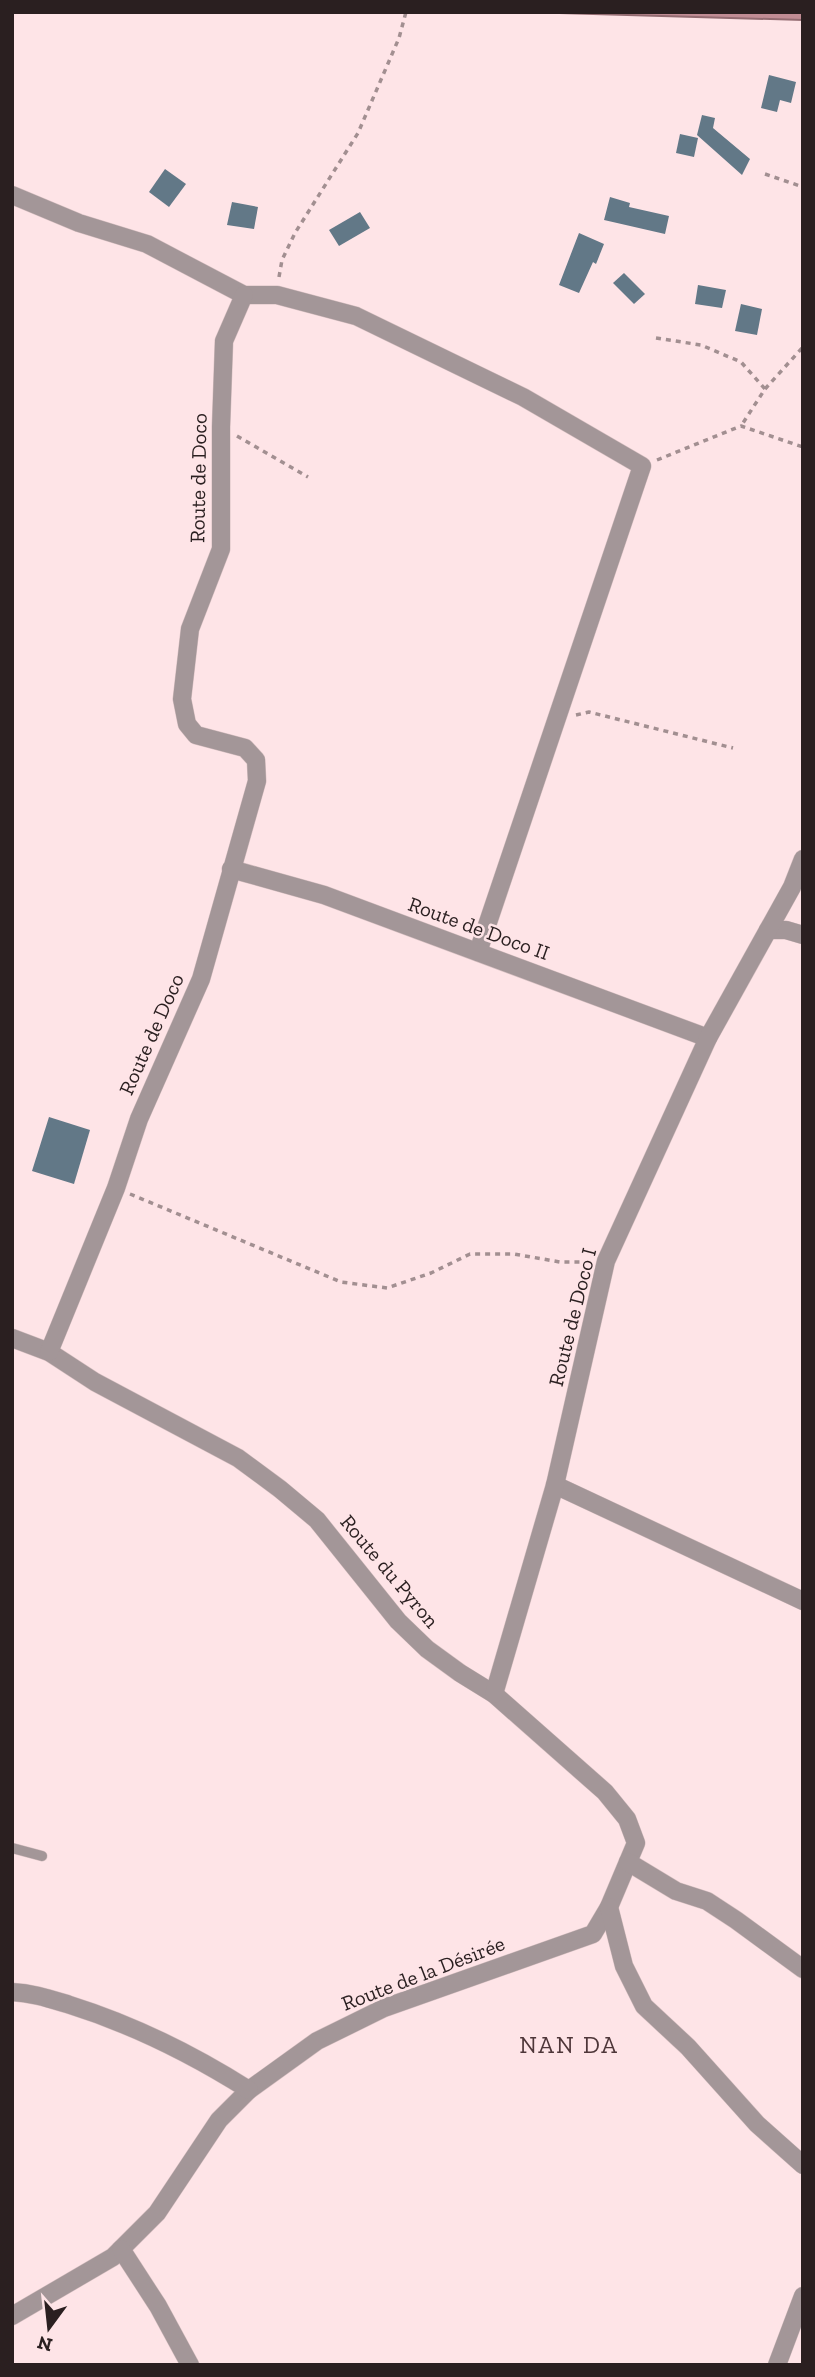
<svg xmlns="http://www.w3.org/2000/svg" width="815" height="2377" font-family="'Zilla Slab',serif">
	<rect width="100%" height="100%" fill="#fee4e7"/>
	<path fill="#c08c94" stroke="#936b71" stroke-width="2" d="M560,12H803V20L560,13Z"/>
	<g fill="#627887">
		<path d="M769,75L796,82L791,103L780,100L777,112L761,108Z"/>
		<path d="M702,115L715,118L713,128L750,159L742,175L697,135Z"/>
		<path d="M680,134L698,138L694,157L676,153Z"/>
		<path d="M165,169L186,184L169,207L149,192Z"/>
		<path d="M610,197L630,203L629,207L669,216L665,234L604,220Z"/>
		<path d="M232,202L258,207L254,229L227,225Z"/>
		<path d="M360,212L370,228L339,246L329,230Z"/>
		<path d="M579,233L604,244L596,264L593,262L579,293L559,285Z"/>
		<path d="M624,273L645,294L634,304L613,283Z"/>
		<path d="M698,285L726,290L722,308L695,304Z"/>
		<path d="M741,304L762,309L757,335L735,331Z"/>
		<path d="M49,1117L90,1130L74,1184L32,1171Z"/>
	</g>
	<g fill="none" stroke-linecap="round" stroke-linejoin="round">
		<defs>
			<path id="service" d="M12,1848L42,1856"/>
			<g id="minor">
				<path d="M12,195L79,223L147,244L244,295H277L356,316L523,397L642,466L478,952"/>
				<path d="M231,869L324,895L708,1038"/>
				<path d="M768,930H786L803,935"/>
				<path d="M12,1338L49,1352L95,1382L238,1458L280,1489L317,1520L398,1621L427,1649L460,1673L494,1694L605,1792L627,1819L636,1843L609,1907L593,1934L384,2008L317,2041L249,2090L219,2120L157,2213L113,2257L12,2316"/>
				<path d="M49,1352L116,1188L139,1119L201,979L257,781L256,760L245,748L196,735L187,724L182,699L190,629L221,549V427L224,341L244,295"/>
				<path d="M555,1485L803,1601"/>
				<path d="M494,1694L555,1485L606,1261L708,1038L792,887L803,859"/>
				<path d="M628,1862L676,1891L707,1901L736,1920L803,1969"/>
				<path d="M609,1907L624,1966L644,2006L688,2047L757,2124L803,2165"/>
				<path d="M12,1992C33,1993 50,1999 70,2005C134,2025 192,2054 249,2090"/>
				<path d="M121,2249L158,2306L190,2365"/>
				<path d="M777,2365L803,2296"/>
			</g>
		</defs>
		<use href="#service" stroke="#d8c1c3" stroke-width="11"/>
		<use href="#minor" stroke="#d8c1c3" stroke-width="19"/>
		<g stroke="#a28f91" stroke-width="3.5" stroke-dasharray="5 5" stroke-linecap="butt">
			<path d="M765,174L803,187"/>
			<path d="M279,277L282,260L295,233L358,133L399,38L406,12"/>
			<path d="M656,338L701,345L741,362L765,389L741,426"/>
			<path d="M765,389L803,347"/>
			<path d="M237,436L308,477"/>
			<path d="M657,460L741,426L803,447"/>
			<path d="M576,715L589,712L733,748"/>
			<path d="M130,1194L341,1282L387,1288L431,1273L470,1254H514L560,1262H590"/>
		</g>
		<use href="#service" stroke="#a39698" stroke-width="10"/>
		<use href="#minor" stroke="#a39698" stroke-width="18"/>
	</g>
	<g text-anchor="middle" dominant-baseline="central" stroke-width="5" stroke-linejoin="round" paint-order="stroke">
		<g font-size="21" fill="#2a1f20" stroke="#fee4e7">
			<text transform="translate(198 478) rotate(-89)">Route de Doco</text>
			<text transform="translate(479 928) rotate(20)">Route de Doco II</text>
			<text transform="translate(151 1034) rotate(-66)">Route de Doco</text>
			<text transform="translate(572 1317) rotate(-76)">Route de Doco I</text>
			<text transform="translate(390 1571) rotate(50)">Route du Pyron</text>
			<text transform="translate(423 1973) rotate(-21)">Route de la Désirée</text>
		</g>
		<g font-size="24" letter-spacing="2" fill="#4e3639" stroke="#fee4e7">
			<text x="569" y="2044">NAN DA</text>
		</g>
	</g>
	<rect width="815" height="2377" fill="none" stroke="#2a1f20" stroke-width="28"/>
	<g transform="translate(49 2328) rotate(195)" stroke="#fee4e7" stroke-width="5" paint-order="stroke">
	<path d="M0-5L12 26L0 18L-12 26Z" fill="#2a1f20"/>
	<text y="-10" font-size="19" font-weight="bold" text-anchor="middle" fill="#2a1f20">N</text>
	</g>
</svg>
